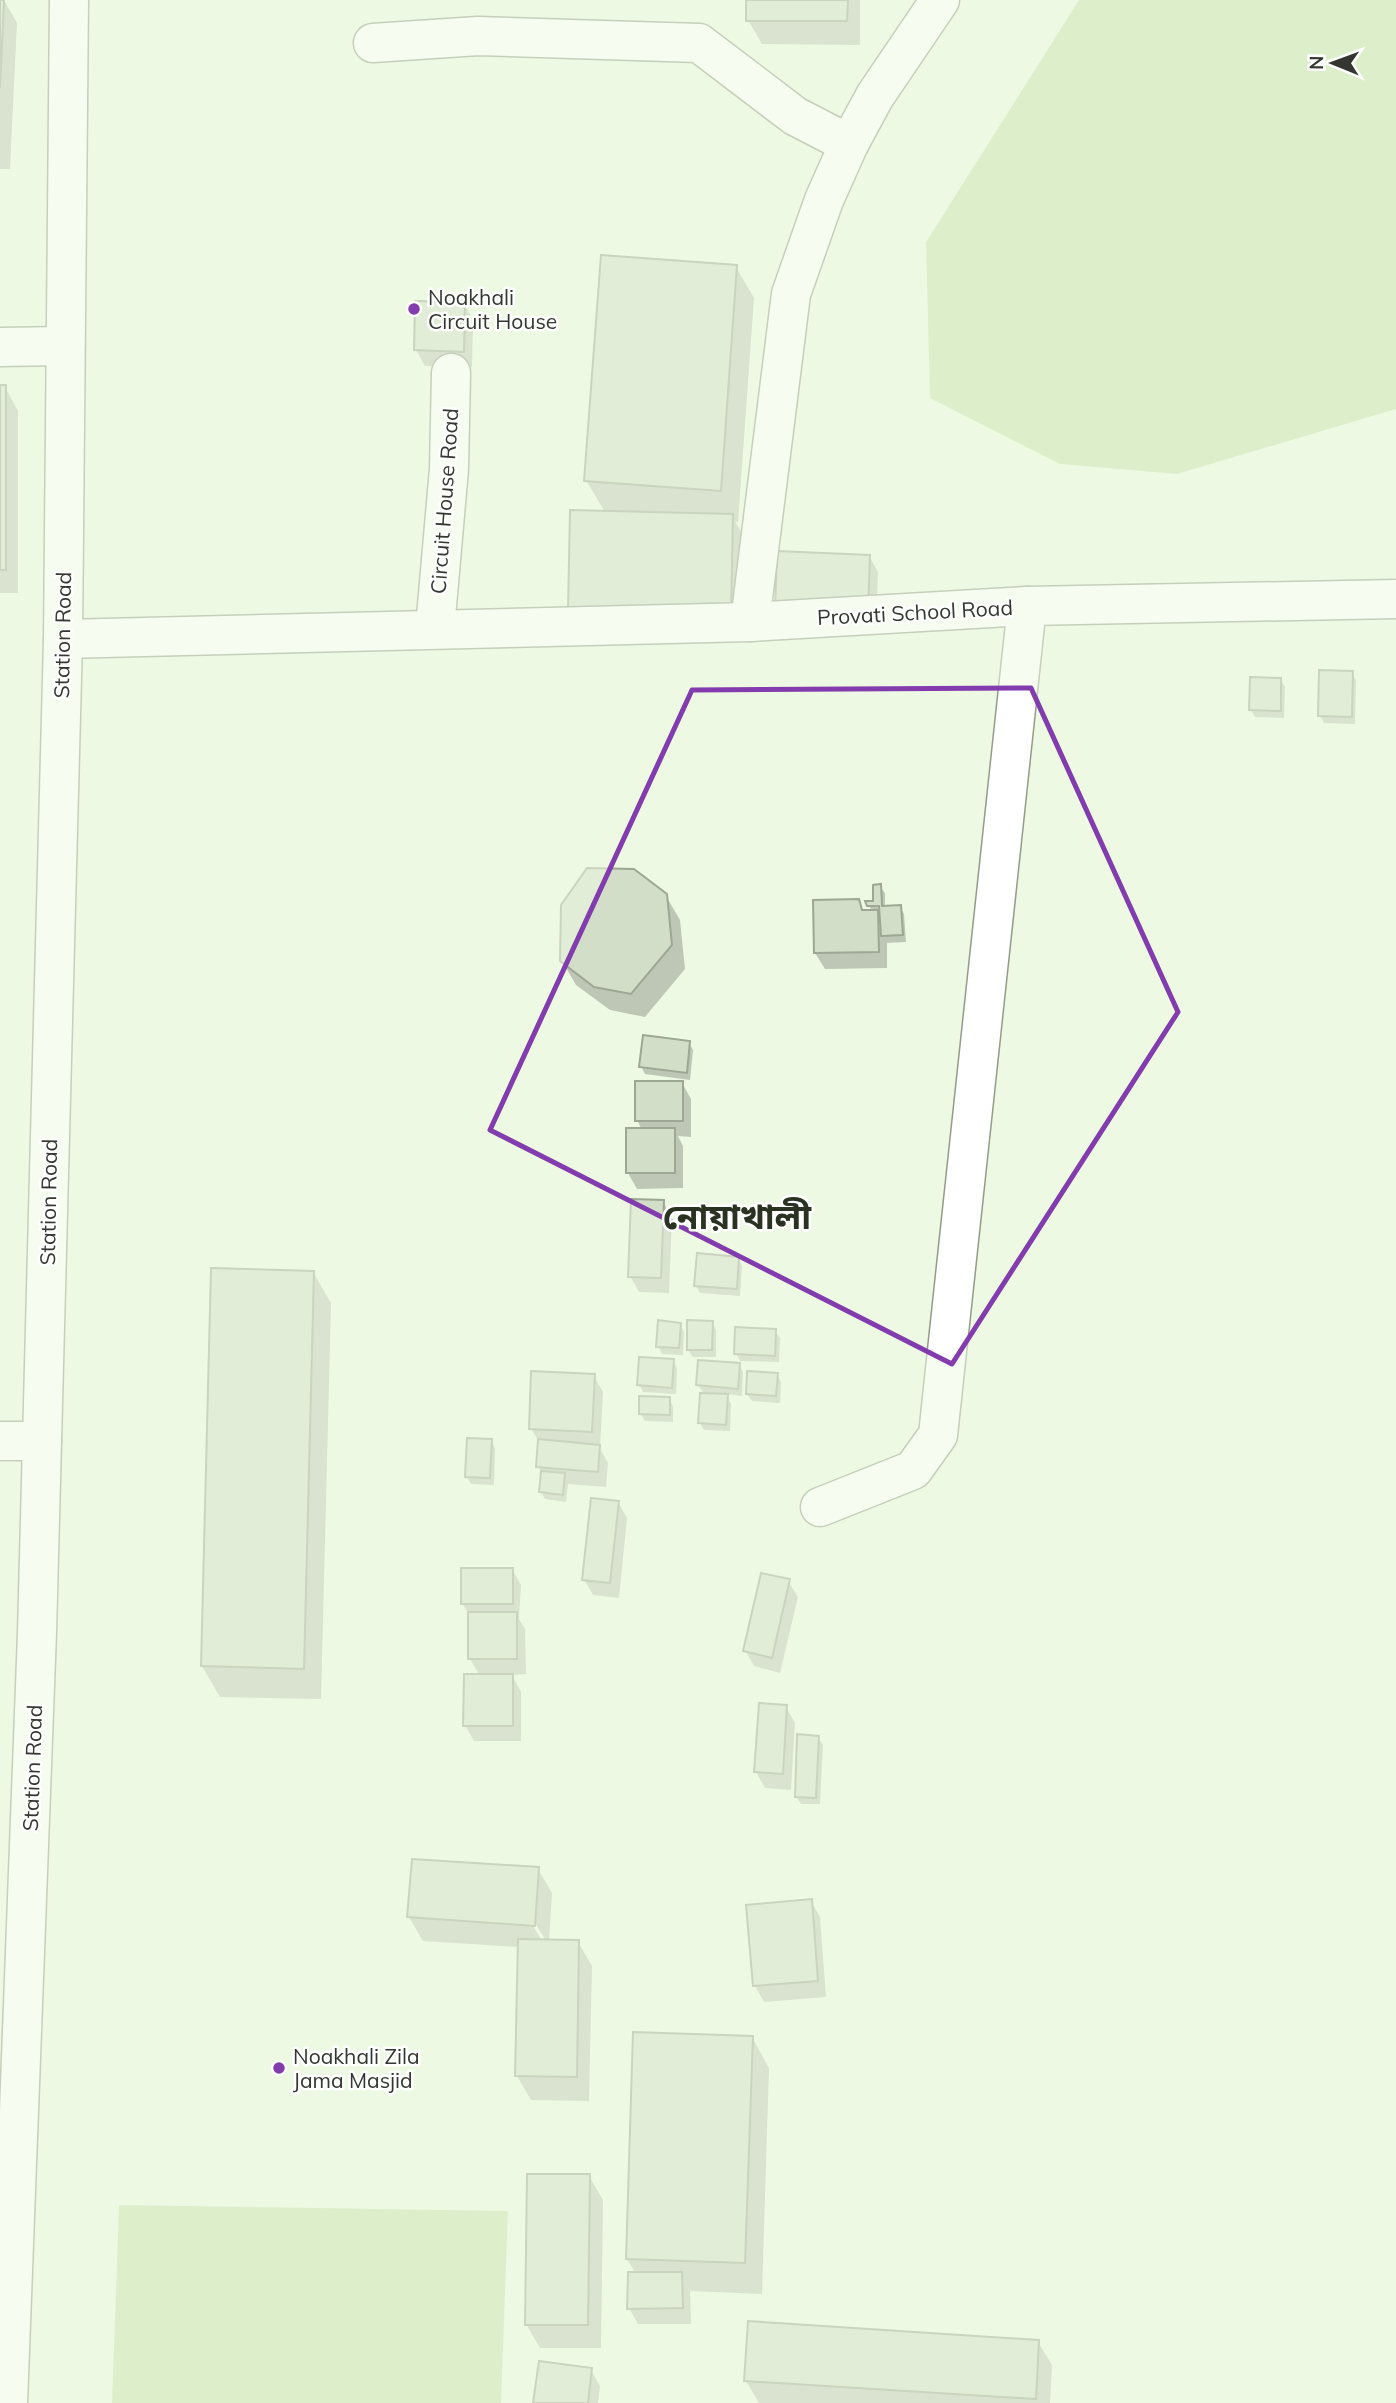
<svg xmlns="http://www.w3.org/2000/svg" width="1396" height="2403" font-family="Mulish,'Noto Sans Bengali',sans-serif">
	<rect width="100%" height="100%" fill="#eef9e4"/>
	<g fill="#c6e3ac">
		<path d="M1079,0H1396V409L1177,474L1060,464L930,398L926,242Z"/>
		<path d="M119,2205L508,2211L501,2403H112Z"/>
	</g>
	<g fill="#0003" fill-rule="evenodd">
		<path d="M0,0H4L17,23L10,169H0Z"/>
		<path d="M748,0H860V45L762,44L748,20Z"/>
		<path d="M736,267L754,298L738,522L735,521L745,539L744,638L605,512L586,480Z"/>
		<path d="M464,304L473,320L472,367L425,366L416,350Z"/>
		<path d="M0,387H5L18,411V593H0Z"/>
		<path d="M869,556L878,572L876,629L786,625Z"/>
		<path d="M1351,672L1356,680L1355,724L1324,723L1320,716Z"/>
		<path d="M1280,679L1285,687L1284,718L1255,717L1251,710Z"/>
		<path d="M880,886L885,893V907H900L904,914L906,942L887,943V968L825,969L815,953L858,901L864,912H872L868,903H875Z"/>
		<path d="M666,896L680,920L685,969L645,1017L610,1010L576,985L562,961Z"/>
		<path d="M689,1043L693,1050L690,1080L645,1074L641,1066Z"/>
		<path d="M682,1083L691,1099V1137L678,1136L683,1146V1188L637,1189L628,1173L642,1130L637,1120Z"/>
		<path d="M663,1202L672,1218L669,1293L639,1292L630,1276Z"/>
		<path d="M738,1258L742,1266L740,1296L700,1293L696,1285Z"/>
		<path d="M313,1272L331,1303L321,1699L220,1697L202,1666Z"/>
		<path d="M712,1322L716,1330V1357H693L688,1350Z"/>
		<path d="M680,1324L684,1332L683,1355L662,1354L658,1346Z"/>
		<path d="M775,1331L780,1338L779,1362L740,1361L736,1353Z"/>
		<path d="M673,1361L677,1368L676,1394L643,1392L639,1384Z"/>
		<path d="M739,1365L743,1372L742,1396L726,1394L731,1404L730,1431L704,1430L700,1423L704,1394L698,1385Z"/>
		<path d="M777,1374L781,1382L780,1403L752,1401L747,1394Z"/>
		<path d="M594,1376L603,1392L600,1449L608,1463L606,1487L568,1484L566,1502L545,1499L541,1492L543,1475L538,1466L540,1444L531,1428Z"/>
		<path d="M669,1399L673,1406V1422L645,1421L640,1413Z"/>
		<path d="M491,1440L495,1448L494,1485L471,1484L467,1477Z"/>
		<path d="M618,1502L627,1518L619,1598L593,1595L584,1579Z"/>
		<path d="M512,1569L521,1585L519,1619L525,1629L526,1674L512,1675L521,1692V1741H474L465,1725L480,1676L470,1659V1616L462,1603Z"/>
		<path d="M788,1581L798,1597L780,1673L754,1666L745,1650Z"/>
		<path d="M786,1707L795,1723L791,1790L765,1788L756,1772Z"/>
		<path d="M818,1738L823,1745L820,1804H801L796,1796Z"/>
		<path d="M538,1869L552,1893L549,1941L578,1942L592,1966L589,2101L531,2100L517,2076L519,1947L423,1941L409,1917ZM532,1918L546,1941H542L529,1919Z"/>
		<path d="M811,1901L820,1917L826,1997L764,2002L755,1986Z"/>
		<path d="M752,2037L769,2068L762,2294L690,2291L691,2324H638L629,2308L636,2274L627,2259Z"/>
		<path d="M589,2176L603,2200L601,2348H540L526,2324Z"/>
		<path d="M1038,2342L1052,2365L1050,2403H759L746,2381Z"/>
		<path d="M591,2370L600,2386L598,2403H535Z"/>
	</g>
	<g fill="#d3dec9" stroke="#9da793" stroke-width="2">
		<path d="M0,0H4L0,88Z"/>
		<path d="M746,0H848L847,21H746Z"/>
		<path d="M601,255L737,265L721,491L584,481Z"/>
		<path d="M415,301L465,302L464,352L414,350Z"/>
		<rect x="0" y="385" width="6" height="185"/>
		<path d="M570,510L733,514L731,614L568,611Z"/>
		<path d="M777,551L870,555L868,613L775,610Z"/>
		<path d="M1319,670L1353,671L1352,717L1318,716Z"/>
		<path d="M1250,677L1281,678V711L1249,710Z"/>
		<path d="M587,868L634,869L667,894L672,945L631,994L594,987L560,961L561,905Z"/>
		<path d="M881,884L882,906L901,905L903,935L881,936L879,906H867L865,901H873V885Z"/>
		<path d="M859,899L862,910H878L879,952L814,953L813,900Z"/>
		<path d="M643,1035L690,1041L687,1073L639,1067Z"/>
		<rect x="635" y="1081" width="48" height="40"/>
		<rect x="626" y="1128" width="49" height="45"/>
		<path d="M631,1199L664,1200L661,1278L628,1277Z"/>
		<path d="M697,1253L739,1257L737,1289L694,1286Z"/>
		<path d="M211,1268L314,1271L304,1669L201,1666Z"/>
		<path d="M658,1320L681,1323L679,1348L656,1347Z"/>
		<path d="M687,1320L713,1321L712,1350H687Z"/>
		<path d="M735,1327L776,1329L775,1356L734,1354Z"/>
		<path d="M639,1357L674,1359L672,1388L637,1385Z"/>
		<path d="M698,1360L740,1363L738,1389L696,1385Z"/>
		<path d="M531,1371L595,1374L592,1432L529,1429Z"/>
		<path d="M747,1371L778,1373L776,1396L746,1394Z"/>
		<path d="M700,1393L728,1394L726,1425L698,1423Z"/>
		<path d="M639,1396L670,1397V1415L639,1414Z"/>
		<path d="M467,1438L492,1439L490,1478L465,1477Z"/>
		<path d="M538,1439L600,1445L598,1472L536,1467Z"/>
		<path d="M541,1471L565,1473L563,1495L539,1492Z"/>
		<path d="M591,1498L619,1501L610,1583L582,1580Z"/>
		<rect x="461" y="1568" width="52" height="36"/>
		<path d="M761,1573L790,1579L772,1658L743,1651Z"/>
		<rect x="468" y="1612" width="49" height="47"/>
		<path d="M464,1674H513V1726H463Z"/>
		<path d="M759,1703L787,1705L783,1774L754,1772Z"/>
		<path d="M797,1734L819,1736L816,1798L795,1797Z"/>
		<path d="M412,1859L539,1867L535,1926L407,1917Z"/>
		<path d="M812,1899L818,1981L753,1986L746,1905Z"/>
		<path d="M518,1939L579,1940L577,2077L515,2076Z"/>
		<path d="M633,2032L753,2036L745,2263L626,2259Z"/>
		<path d="M527,2174H590L588,2325H525Z"/>
		<path d="M628,2272H682L683,2308L627,2309Z"/>
		<path d="M748,2321L1039,2340L1036,2399L744,2381Z"/>
		<path d="M539,2361L592,2368L588,2403H533Z"/>
	</g>
	<g fill="none" stroke-linecap="round" stroke-linejoin="round">
		<defs>
			<g id="minor">
				<path d="M373,43L478,36L699,43L795,116L849,144"/>
				<path d="M0,347L65,346"/>
				<path d="M750,622L791,294L824,200L849,144L875,96L940,0"/>
				<path d="M435,628L449,469L451,373"/>
				<path d="M63,639L750,622L1027,606L1396,599"/>
				<path d="M0,1441H42"/>
				<path d="M820,1507L913,1470L938,1435L1027,606"/>
				<path d="M8,2403L37,1633L63,639L69,0"/>
			</g>
		</defs>
		<use href="#minor" stroke="#929c89" stroke-width="41"/>
		<use href="#minor" stroke="#fff" stroke-width="38"/>
	</g>
	<path d="M0 0H1396V2403H0ZM1031,688L1178,1012L952,1364L490,1130L692,690Z" fill="#eef9e4" fill-opacity=".55" fill-rule="evenodd"/>
	<path fill="none" stroke="#833cae" stroke-width="5" stroke-linejoin="round" d="M1031,688L1178,1012L952,1364L490,1130L692,690Z"/>
	<g fill="#833cae" stroke="#fff" stroke-width="2.5">
		<circle cx="414" cy="309" r="7"/>
		<circle cx="279" cy="2068" r="7"/>
	</g>
	<g text-anchor="middle" dominant-baseline="central" stroke-width="5" stroke-linejoin="round" paint-order="stroke">
		<g font-size="21" fill="#33372f" stroke="#fff" text-anchor="start">
			<text x="428" y="297">Noakhali<tspan x="428" dy="24">Circuit House</tspan></text>
			<text x="293" y="2056">Noakhali Zila<tspan x="293" dy="24">Jama Masjid</tspan></text>
		</g>
		<g font-size="21" fill="#33372f" stroke="#fff">
			<text transform="translate(444 501) rotate(-86)">Circuit House Road</text>
			<text transform="translate(915 612) rotate(-3)">Provati School Road</text>
			<text transform="translate(62 635) rotate(-89)">Station Road</text>
			<text transform="translate(48 1202) rotate(-89)">Station Road</text>
			<text transform="translate(32 1768) rotate(-88)">Station Road</text>
		</g>
		<g font-size="35" font-weight="bold" fill="#2a3222" stroke="#fff">
			<text x="737" y="1216">নোয়াখালী</text>
		</g>
	</g>
	<g transform="translate(1333 63) rotate(271)" stroke="#ffffff" stroke-width="5" paint-order="stroke">
	<path d="M0-5L12 26L0 18L-12 26Z" fill="#33372f"/>
	<text y="-10" font-size="19" font-weight="bold" text-anchor="middle" fill="#33372f">N</text>
	</g>
</svg>
